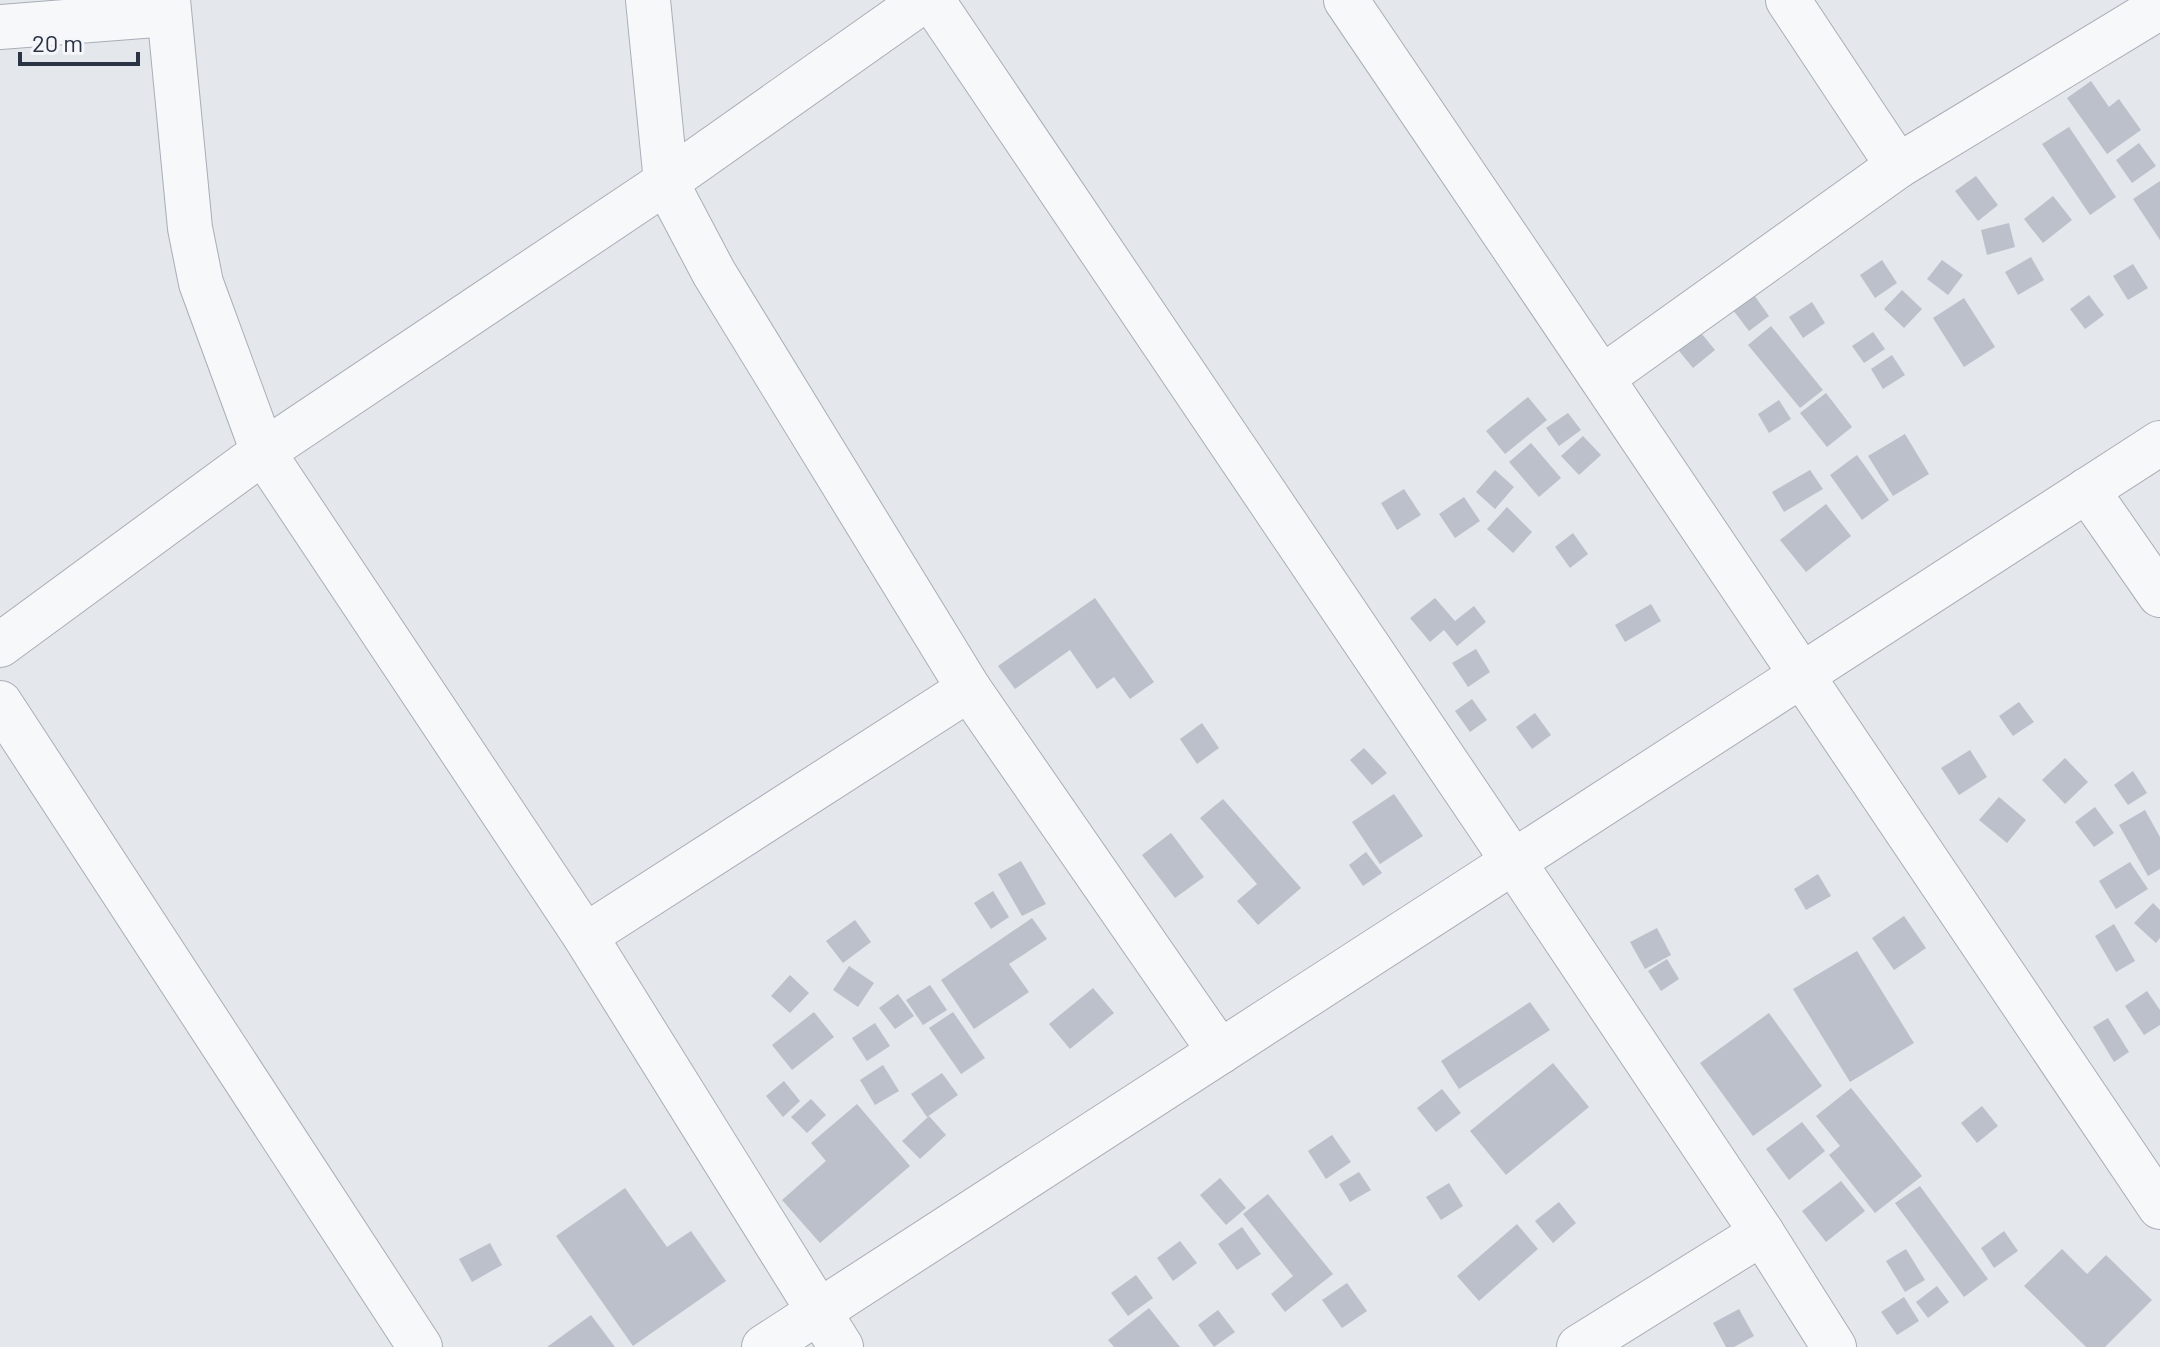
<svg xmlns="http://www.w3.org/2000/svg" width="2160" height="1347" font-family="Barlow,sans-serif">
	<rect width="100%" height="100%" fill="#e4e7ec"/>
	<g fill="#bbc0ca">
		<path d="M2091,81L2109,107L2119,99L2141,130L2107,154L2067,98Z"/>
		<path d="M2069,127L2116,197L2090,215L2042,144Z"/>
		<path d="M2139,143L2156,166L2132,183L2116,160Z"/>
		<path d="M1976,176L1998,205L1978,221L1955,191Z"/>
		<path d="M2160,181V240L2133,199Z"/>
		<path d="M2053,196L2072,220L2043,243L2024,219Z"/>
		<path d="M2009,223L2015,247L1987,255L1981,230Z"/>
		<path d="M2031,257L2044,280L2018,295L2005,272Z"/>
		<path d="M1882,260L1897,283L1875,298L1860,275Z"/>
		<path d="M1942,260L1963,275L1948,295L1927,279Z"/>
		<path d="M2133,264L2148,288L2128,300L2113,276Z"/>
		<path d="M1902,290L1922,309L1904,328L1884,309Z"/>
		<path d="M1754,295L1769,316L1749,331L1733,310Z"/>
		<path d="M2089,295L2104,315L2085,329L2070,309Z"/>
		<path d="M1964,298L1995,347L1964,367L1933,318Z"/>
		<path d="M1812,302L1825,323L1803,338L1789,317Z"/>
		<path d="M1771,326L1823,390L1800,408L1748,345Z"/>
		<path d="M1697,328L1715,350L1693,368L1675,346Z"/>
		<path d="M1873,332L1885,349L1864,363L1852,346Z"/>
		<path d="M1892,355L1905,375L1883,389L1871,369Z"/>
		<path d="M1826,393L1852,427L1827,447L1800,413Z"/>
		<path d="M1528,397L1547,420L1505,454L1486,431Z"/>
		<path d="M1779,400L1791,419L1769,433L1758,414Z"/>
		<path d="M1568,413L1581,430L1559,446L1546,428Z"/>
		<path d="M1905,434L1929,474L1893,496L1868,456Z"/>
		<path d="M1583,436L1601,455L1579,475L1561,456Z"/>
		<path d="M1531,443L1561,478L1539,497L1509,462Z"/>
		<path d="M1857,455L1889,500L1862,520L1830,475Z"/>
		<path d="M1495,470L1514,487L1495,509L1476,492Z"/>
		<path d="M1810,470L1823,489L1784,512L1772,492Z"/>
		<path d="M1404,489L1421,515L1397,530L1381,503Z"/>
		<path d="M1464,497L1480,521L1455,538L1439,514Z"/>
		<path d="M1826,504L1851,536L1806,572L1780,540Z"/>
		<path d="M1507,507L1532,532L1513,553L1487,529Z"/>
		<path d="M1573,533L1588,554L1570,568L1555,547Z"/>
		<path d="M1095,598L1154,682L1130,699L1114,677L1097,689L1070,650L1015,689L998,666Z"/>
		<path d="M1435,598L1455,621L1474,606L1486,622L1457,646L1444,630L1430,642L1410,618Z"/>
		<path d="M1651,604L1661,621L1625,642L1615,625Z"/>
		<path d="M1476,649L1490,672L1468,687L1452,663Z"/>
		<path d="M1472,699L1487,720L1470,732L1455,711Z"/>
		<path d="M2019,702L2034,722L2013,736L1999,716Z"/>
		<path d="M1535,713L1551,735L1532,749L1516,727Z"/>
		<path d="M1202,723L1219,748L1197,764L1180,739Z"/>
		<path d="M1364,748L1387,773L1372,785L1350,760Z"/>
		<path d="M1970,750L1987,777L1959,795L1941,768Z"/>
		<path d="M2065,758L2088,782L2065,804L2042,780Z"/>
		<path d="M2133,771L2147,793L2128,805L2114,785Z"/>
		<path d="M1394,794L1423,836L1380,864L1352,822Z"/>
		<path d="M1999,797L2026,820L2007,843L1979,820Z"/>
		<path d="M1223,799L1301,888L1258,925L1237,901L1257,884L1200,818Z"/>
		<path d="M2095,807L2114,833L2094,847L2075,822Z"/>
		<path d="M2145,810L2160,837V869L2148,876L2119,825Z"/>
		<path d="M1171,833L1204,877L1175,898L1142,855Z"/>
		<path d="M1366,852L1382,873L1363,886L1349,865Z"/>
		<path d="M1021,861L1046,904L1022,916L998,874Z"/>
		<path d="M2130,862L2148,889L2116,909L2099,881Z"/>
		<path d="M1818,874L1831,896L1806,910L1794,889Z"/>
		<path d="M993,891L1009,917L991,929L974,903Z"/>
		<path d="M2153,903L2160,910V938L2156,943L2134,923Z"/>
		<path d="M1904,916L1926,948L1894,970L1872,938Z"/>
		<path d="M1032,918L1047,939L1009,964L1029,992L974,1029L941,980Z"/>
		<path d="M855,920L871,942L843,963L826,941Z"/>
		<path d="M2114,924L2135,961L2116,972L2095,936Z"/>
		<path d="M1657,928L1671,955L1645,969L1630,942Z"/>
		<path d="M1857,951L1914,1043L1850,1082L1793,989Z"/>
		<path d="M1667,959L1679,979L1661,991L1648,971Z"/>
		<path d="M849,966L874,983L858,1007L833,990Z"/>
		<path d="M790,975L809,993L790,1013L771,996Z"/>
		<path d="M930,985L947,1010L923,1025L906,1000Z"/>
		<path d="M1093,988L1114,1013L1070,1049L1049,1024Z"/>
		<path d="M2147,991L2160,1010V1025L2144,1035L2125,1006Z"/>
		<path d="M898,994L914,1016L895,1029L879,1008Z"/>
		<path d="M1530,1002L1550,1030L1459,1089L1441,1061Z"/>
		<path d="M814,1012L834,1037L792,1070L772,1045Z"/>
		<path d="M953,1012L985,1058L961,1074L929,1028Z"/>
		<path d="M1769,1013L1822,1086L1753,1136L1700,1063Z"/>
		<path d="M2108,1018L2129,1052L2114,1062L2093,1027Z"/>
		<path d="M875,1023L890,1046L867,1061L852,1038Z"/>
		<path d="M1553,1063L1589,1107L1506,1175L1470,1131Z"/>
		<path d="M883,1065L899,1091L875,1105L860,1080Z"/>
		<path d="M942,1073L958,1095L927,1117L911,1094Z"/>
		<path d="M784,1081L800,1101L783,1117L766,1096Z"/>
		<path d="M1851,1088L1922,1176L1875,1213L1829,1155L1840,1146L1816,1116Z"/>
		<path d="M1442,1089L1461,1113L1436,1132L1417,1108Z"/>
		<path d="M811,1099L826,1115L807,1133L791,1117Z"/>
		<path d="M857,1104L910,1166L820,1243L782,1200L826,1161L811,1143Z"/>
		<path d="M1982,1106L1998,1126L1977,1143L1961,1123Z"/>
		<path d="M929,1116L946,1135L920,1159L902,1141Z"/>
		<path d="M1802,1122L1825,1151L1789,1180L1766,1149Z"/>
		<path d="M1332,1135L1351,1162L1326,1179L1308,1151Z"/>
		<path d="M1359,1172L1371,1190L1350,1202L1339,1184Z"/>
		<path d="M1220,1178L1246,1208L1226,1225L1200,1195Z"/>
		<path d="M1841,1181L1865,1211L1826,1242L1802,1211Z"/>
		<path d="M1449,1183L1463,1206L1441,1220L1426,1197Z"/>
		<path d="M1920,1186L1988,1279L1964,1297L1895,1203Z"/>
		<path d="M625,1188L667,1247L691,1231L726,1281L633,1346L556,1236Z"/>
		<path d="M1268,1194L1333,1274L1285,1312L1271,1294L1293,1276L1243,1214Z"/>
		<path d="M1559,1202L1576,1223L1553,1243L1535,1221Z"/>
		<path d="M1517,1224L1538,1249L1479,1301L1457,1276Z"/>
		<path d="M1242,1227L1261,1254L1237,1270L1218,1244Z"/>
		<path d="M2004,1231L2018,1251L1994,1268L1981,1248Z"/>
		<path d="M1180,1241L1197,1263L1173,1281L1157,1258Z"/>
		<path d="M490,1243L502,1265L472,1282L459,1259Z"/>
		<path d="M1906,1249L1925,1280L1905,1292L1886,1261Z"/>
		<path d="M2062,1249L2087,1274L2106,1255L2152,1300L2105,1347H2086L2024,1286Z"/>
		<path d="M1136,1275L1153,1298L1128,1316L1111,1293Z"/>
		<path d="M1347,1283L1367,1311L1342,1328L1322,1300Z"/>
		<path d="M1937,1286L1949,1302L1928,1318L1916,1302Z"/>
		<path d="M1904,1297L1919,1321L1897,1335L1881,1312Z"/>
		<path d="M1149,1308L1180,1347H1114L1108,1340Z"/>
		<path d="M1739,1309L1754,1336L1734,1347H1726L1713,1323Z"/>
		<path d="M1218,1310L1235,1332L1214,1347L1198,1325Z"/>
		<path d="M591,1315L615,1347H547Z"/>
	</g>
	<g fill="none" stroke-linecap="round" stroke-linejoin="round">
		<defs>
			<g id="minor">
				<path d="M168,0L190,228L201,283L263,452L585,936L841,1347"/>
				<path d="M648,0L666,182L714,273L969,689L1220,1052"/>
				<path d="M932,0L1513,861L1762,1233L1834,1347"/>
				<path d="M1346,0C1619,401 1887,805 2160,1207"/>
				<path d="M1788,0L1898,166"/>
				<path d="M0,27L168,14"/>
				<path d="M1603,377L1898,166L2160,7"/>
				<path d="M2087,490L2160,595"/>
				<path d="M0,645L263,452L666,182L924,0"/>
				<path d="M0,703L420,1347"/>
				<path d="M585,936L969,689"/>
				<path d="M764,1347L2160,443"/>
				<path d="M1579,1347L1762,1233"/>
			</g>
		</defs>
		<use href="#minor" stroke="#a9aeb7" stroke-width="46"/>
		<use href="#minor" stroke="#f7f8fa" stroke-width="44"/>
	</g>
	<path d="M20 52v12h118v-12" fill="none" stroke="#2b3445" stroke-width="4"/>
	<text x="32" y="52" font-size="24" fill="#2b3445" stroke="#f4f6f9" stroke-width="6" paint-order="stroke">20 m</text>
</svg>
